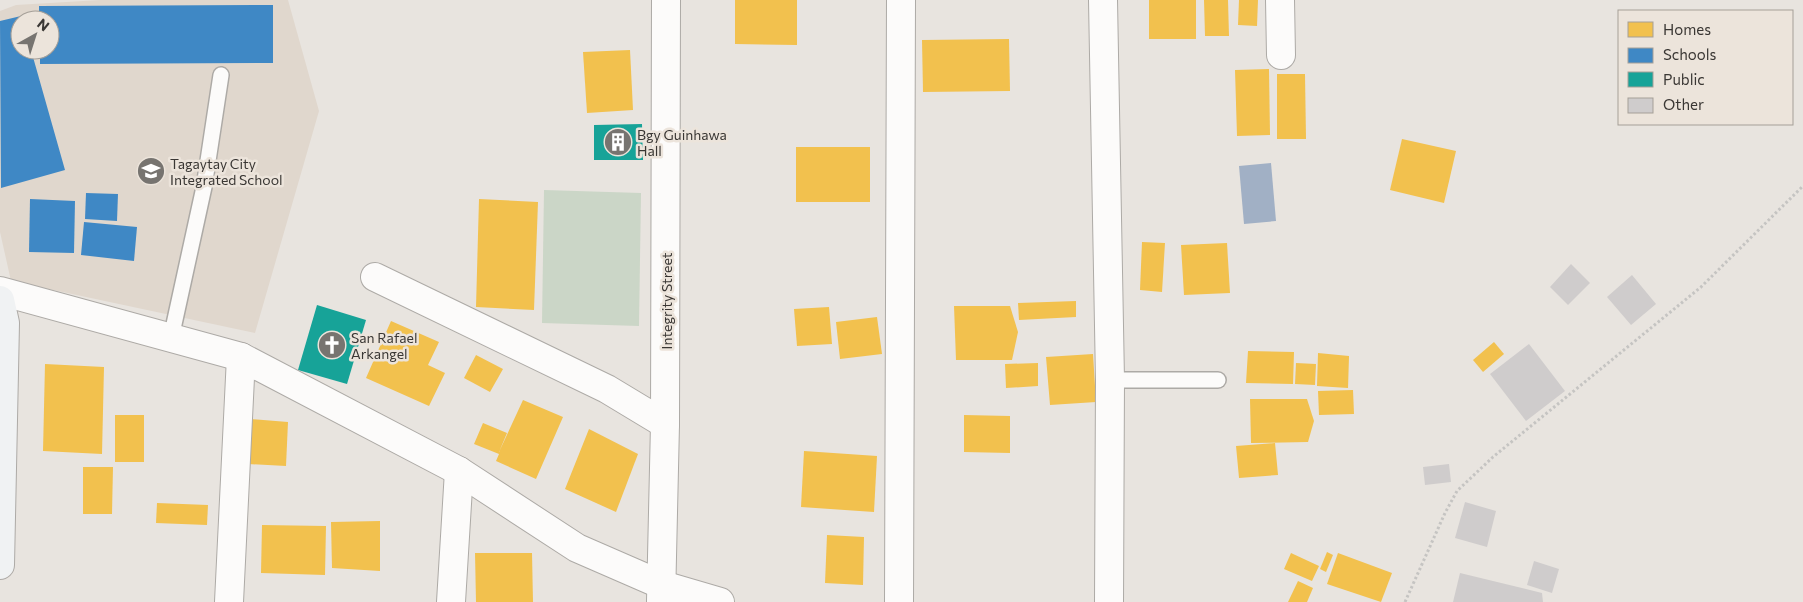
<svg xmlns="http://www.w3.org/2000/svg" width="1803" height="602" font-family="Commissioner,sans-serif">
	<rect width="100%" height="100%" fill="#e8e4df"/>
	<path fill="#e0d7cd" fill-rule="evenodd" d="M100,0H288L319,111L255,333L11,281L0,232V11L16,5ZM20,20H50V50H20Z"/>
	<path fill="#cbd6c7" d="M544,190L641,193L639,326L542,323Z"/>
	<path fill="#a1b0c5" d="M1271,163L1276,221L1244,224L1239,166Z"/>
	<g fill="#f2c14e">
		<path d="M735,0H797V45L735,44Z"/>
		<rect x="1149" y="0" width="47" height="39"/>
		<path d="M1204,0H1228L1229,36H1205Z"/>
		<path d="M1239,0H1258L1257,26L1238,25Z"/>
		<path d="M1009,39L1010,91L923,92L922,40Z"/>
		<path d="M630,50L633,110L587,113L583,52Z"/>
		<path d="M1269,69L1270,135L1237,136L1235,70Z"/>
		<path d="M1277,74H1305L1306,139H1277Z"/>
		<path d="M1402,139L1456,151L1444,203L1390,190Z"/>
		<rect x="796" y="147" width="74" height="55"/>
		<path d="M479,199L538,202L534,310L476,307Z"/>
		<path d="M1142,242L1165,243L1162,292L1140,290Z"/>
		<path d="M1227,243L1230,293L1184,295L1181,245Z"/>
		<path d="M1076,301V317L1019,320L1018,303Z"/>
		<path d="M954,306H1010L1018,332L1012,360H956Z"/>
		<path d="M829,307L832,344L797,346L794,309Z"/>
		<path d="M877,317L882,354L840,359L836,322Z"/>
		<path d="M391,321L439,342L428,365L445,373L429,406L366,378Z"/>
		<path d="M1494,342L1504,354L1483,372L1473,360Z"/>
		<path d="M1248,351L1294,352L1293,384L1246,383Z"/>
		<path d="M1318,353L1349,356L1348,388L1317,386Z"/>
		<path d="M1093,354L1096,402L1050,405L1046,357Z"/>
		<path d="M476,355L503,369L490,392L464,378Z"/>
		<path d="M1038,363V386L1006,388L1005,364Z"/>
		<path d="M1296,363L1316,364L1315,385L1295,384Z"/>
		<path d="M45,364L104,367L102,454L43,451Z"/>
		<path d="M1353,390L1354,414L1319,415L1318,391Z"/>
		<path d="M1250,399H1307L1314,421L1308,442L1251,443Z"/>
		<path d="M523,400L563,417L536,479L496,461L499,454L474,444L483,423L507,433L499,452Z"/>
		<rect x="115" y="415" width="29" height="47"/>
		<path d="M964,415L1010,416V453L964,452Z"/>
		<path d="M251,419L288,422L286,466L248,464Z"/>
		<path d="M589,429L638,454L616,512L565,489Z"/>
		<path d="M1275,443L1278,475L1239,478L1236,446Z"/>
		<path d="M804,451L877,456L874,512L801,507Z"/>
		<path d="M83,467H113L112,514H83Z"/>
		<path d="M157,503L208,505L207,525L156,523Z"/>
		<path d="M380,521V571L332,568L331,522Z"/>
		<path d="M262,525L326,526L325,575L261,573Z"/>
		<path d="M827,535L864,537L863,585L825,583Z"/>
		<path d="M1327,552L1333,555L1326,572L1320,569Z"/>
		<path d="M475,553H532L533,602H476Z"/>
		<path d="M1291,553L1319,566L1312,581L1284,569Z"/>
		<path d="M1338,553L1392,573L1381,602L1327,584Z"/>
		<path d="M1298,581L1313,588L1307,602H1288Z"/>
	</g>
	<g fill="#3f88c5">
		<path d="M273,5V63L40,64V50H50V20H39V6Z"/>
		<path d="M21,16L20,50H31L65,170L1,188L0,21Z"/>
		<path d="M86,193L118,194L117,221L85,219Z"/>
		<path d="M30,199L75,201L74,253L29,252Z"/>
		<path d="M84,222L137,227L134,261L81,255Z"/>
	</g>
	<g fill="#17a398">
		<path d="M642,124L643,160H594V125Z"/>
		<path d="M317,305L366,320L347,384L298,370Z"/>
	</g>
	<g fill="#cfcccc">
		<path d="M1571,264L1590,283L1568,305L1550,287Z"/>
		<path d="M1632,275L1656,304L1631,325L1607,297Z"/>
		<path d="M1529,344L1565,391L1526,421L1490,374Z"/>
		<path d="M1449,464L1451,482L1425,485L1423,467Z"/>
		<path d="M1465,502L1496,511L1487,547L1455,538Z"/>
		<path d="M1534,561L1559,569L1552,593L1527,585Z"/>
		<path d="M1460,573L1542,593L1543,602H1453Z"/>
	</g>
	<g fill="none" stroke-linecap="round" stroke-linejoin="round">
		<defs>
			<g id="lane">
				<path d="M171,338L204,187L221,75"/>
				<path d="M1110,380H1218"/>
			</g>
			<g id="street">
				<path d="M1103,0L1110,380L1109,602"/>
				<path d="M1280,0L1281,55"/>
				<path d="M375,277L607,389L665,424"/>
				<path d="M0,291L241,357L459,471L577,548L662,585L720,602"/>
				<path d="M661,601L665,424L666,0"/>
				<path d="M229,602L241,357"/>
				<path d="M451,602L459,471"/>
				<path d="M899,602L901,0"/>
			</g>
			<path id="secondary" d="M0,300L5,323L0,565"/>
		</defs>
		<use href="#lane" stroke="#adaaa6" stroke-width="18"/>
		<use href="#street" stroke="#adaaa6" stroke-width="30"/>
		<use href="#secondary" stroke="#adaaa6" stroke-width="30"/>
		<path stroke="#c5c4c2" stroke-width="3" stroke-dasharray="2.5 2.5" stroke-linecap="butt" d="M1405,602L1445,513L1457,491L1493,457L1701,287L1803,186"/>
		<use href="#lane" stroke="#fcfbfa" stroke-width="15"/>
		<use href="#street" stroke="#fcfbfa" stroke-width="28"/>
		<use href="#secondary" stroke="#f0f2f3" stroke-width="28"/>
	</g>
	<defs>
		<symbol id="building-disc" viewBox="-11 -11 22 22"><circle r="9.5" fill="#777470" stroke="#ece4db"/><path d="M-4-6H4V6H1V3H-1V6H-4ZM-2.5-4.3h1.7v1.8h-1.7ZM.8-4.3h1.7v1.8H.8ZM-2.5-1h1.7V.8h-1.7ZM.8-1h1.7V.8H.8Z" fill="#fff"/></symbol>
		<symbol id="school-disc" viewBox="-11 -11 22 22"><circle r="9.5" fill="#777470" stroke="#ece4db"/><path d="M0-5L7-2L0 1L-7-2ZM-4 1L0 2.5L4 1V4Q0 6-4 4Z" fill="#fff"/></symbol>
		<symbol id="church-disc" viewBox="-11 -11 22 22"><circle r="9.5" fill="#777470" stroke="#ece4db"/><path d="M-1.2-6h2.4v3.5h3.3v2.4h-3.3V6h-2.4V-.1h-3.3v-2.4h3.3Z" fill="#fff"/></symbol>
	</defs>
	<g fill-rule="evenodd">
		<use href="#building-disc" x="602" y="126" width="32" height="32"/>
		<use href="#school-disc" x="135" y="155" width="32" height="32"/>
		<use href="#church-disc" x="316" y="329" width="32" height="32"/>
	</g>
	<g text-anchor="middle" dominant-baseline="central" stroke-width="5" stroke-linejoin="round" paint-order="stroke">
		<g font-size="14" fill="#3a3734" stroke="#ece4db" text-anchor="start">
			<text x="637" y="134">Bgy Guinhawa<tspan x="637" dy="16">Hall</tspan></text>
			<text x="170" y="163">Tagaytay City<tspan x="170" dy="16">Integrated School</tspan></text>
			<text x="351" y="337">San Rafael<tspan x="351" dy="16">Arkangel</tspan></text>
		</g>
		<g font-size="14" fill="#3a3734" stroke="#ece4db">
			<text transform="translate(666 301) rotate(-90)">Integrity Street</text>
		</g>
	</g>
	<rect x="1618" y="10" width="175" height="115" fill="#ece4db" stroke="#a59f98"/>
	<rect x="1628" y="22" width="25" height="15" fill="#f2c14e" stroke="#a59f98"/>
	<text x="1663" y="35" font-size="15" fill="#3a3734">Homes</text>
	<rect x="1628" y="48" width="25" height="15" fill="#3f88c5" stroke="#a59f98"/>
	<text x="1663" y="60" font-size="15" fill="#3a3734">Schools</text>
	<rect x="1628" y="72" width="25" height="15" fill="#17a398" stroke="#a59f98"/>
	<text x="1663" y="85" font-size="15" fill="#3a3734">Public</text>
	<rect x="1628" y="98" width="25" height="15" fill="#cfcccc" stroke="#a59f98"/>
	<text x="1663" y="110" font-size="15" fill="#3a3734">Other</text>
	<g transform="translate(35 35) rotate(39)"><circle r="24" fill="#ece4db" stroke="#a59f98"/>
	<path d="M0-4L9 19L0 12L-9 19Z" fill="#777470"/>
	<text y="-8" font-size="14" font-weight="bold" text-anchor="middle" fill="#3a3734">N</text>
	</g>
</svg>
